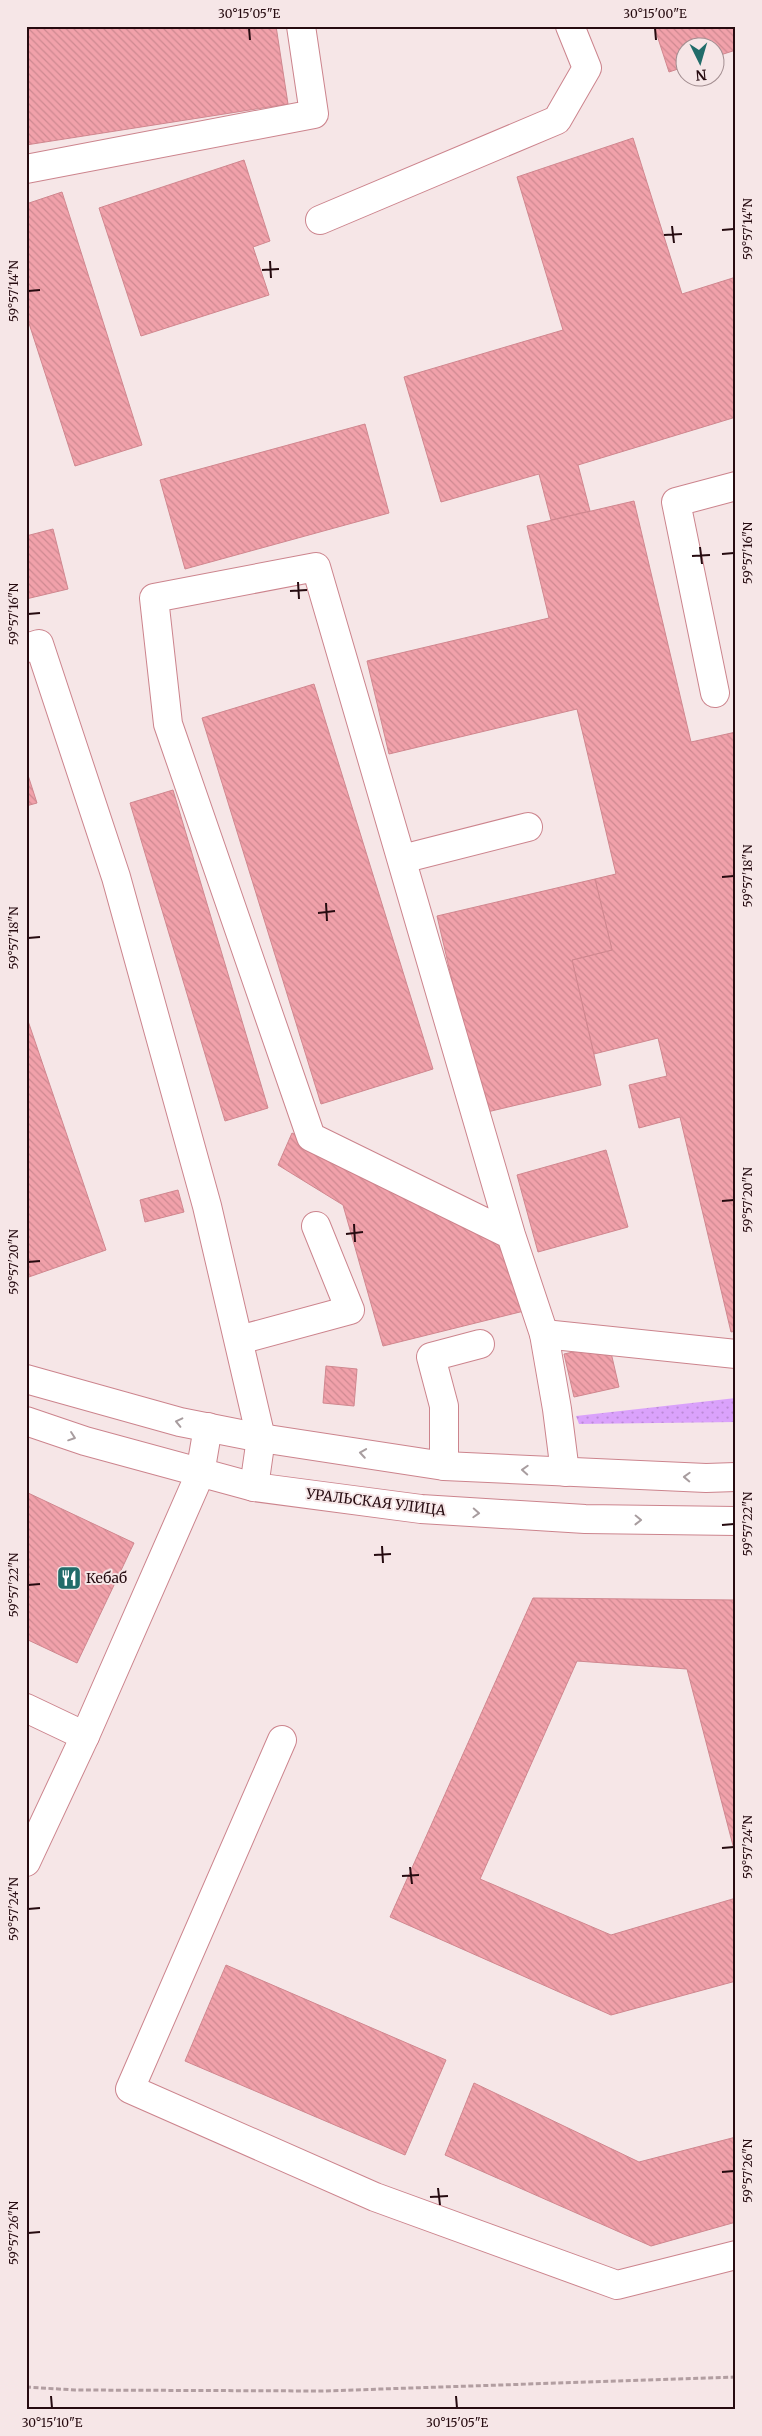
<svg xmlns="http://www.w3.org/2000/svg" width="762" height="2436" font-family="Merriweather,serif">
	<defs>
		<pattern id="grass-dots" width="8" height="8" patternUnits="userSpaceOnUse" patternTransform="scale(1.25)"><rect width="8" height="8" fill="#daa2fb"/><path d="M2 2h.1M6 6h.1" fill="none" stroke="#bb8ad6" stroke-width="1.8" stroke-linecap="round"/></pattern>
		<pattern id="building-back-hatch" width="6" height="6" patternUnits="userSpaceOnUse" patternTransform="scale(1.25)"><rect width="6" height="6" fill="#f1a1aa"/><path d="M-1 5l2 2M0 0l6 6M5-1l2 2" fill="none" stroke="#ce8991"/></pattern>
	</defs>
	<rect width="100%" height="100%" fill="#f6e6e7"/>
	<path fill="url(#grass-dots)" d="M736,1398V1422L579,1424L576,1416Z"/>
	<g fill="url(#building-back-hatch)" stroke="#d0878f">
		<path d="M26,26H276L288,104L26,145Z"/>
		<path d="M654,26H736V50L714,57V48H684V67L669,72Z"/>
		<path d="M633,138L682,294L736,277V417L578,465L590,511L551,520L539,474L441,502L404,377L563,330L517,177Z"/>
		<path d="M244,160L270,241L253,247L269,295L141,336L99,208Z"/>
		<path d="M62,192L142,445L75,466L26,314V204Z"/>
		<path d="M365,424L389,513L185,569L160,480Z"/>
		<path d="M634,501L691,742L736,732V1331L731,1332L680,1117L639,1128L629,1085L667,1076L658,1038L594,1054L572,960L612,950L595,879L616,874L577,709L389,754L367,661L549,618L527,526Z"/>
		<path d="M53,529L68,589L26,599V536Z"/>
		<path d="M314,684L433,1069L321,1104L202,718Z"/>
		<path d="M26,769L37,803L26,806Z"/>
		<path d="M173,790L268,1108L225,1121L130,803Z"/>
		<path d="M595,879L612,950L572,960L601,1085L483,1113L437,916Z"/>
		<path d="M26,1015L106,1250L26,1278Z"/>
		<path d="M292,1133L492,1232L512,1272L524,1311L383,1346L343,1205L278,1165Z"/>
		<path d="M606,1150L628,1227L538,1252L517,1175Z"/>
		<path d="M178,1190L184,1212L145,1222L140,1200Z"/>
		<path d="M609,1344L619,1387L574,1397L564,1354Z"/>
		<path d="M326,1366L357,1369L354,1406L323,1403Z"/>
		<path d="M26,1492L134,1543L77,1663L26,1639Z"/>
		<path d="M533,1598L736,1600V1857L687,1669L577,1661L480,1879L611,1935L736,1898V1981L611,2015L390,1917Z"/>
		<path d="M226,1965L446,2060L405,2155L185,2061Z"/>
		<path d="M474,2083L639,2162L736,2137V2222L651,2246L445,2155Z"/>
	</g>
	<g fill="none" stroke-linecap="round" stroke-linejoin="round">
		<defs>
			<g id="minor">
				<path d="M26,169L314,114L301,26"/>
				<path d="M320,220L557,120L587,68L570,26"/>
				<path d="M26,648L39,644L116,877L207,1206L261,1438L254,1487"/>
				<path d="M715,693L676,502L736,486"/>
				<path d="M402,859L528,827"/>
				<path d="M511,1235L311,1137L168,724L154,598L316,567L511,1235L544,1334L557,1409L565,1472"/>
				<path d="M544,1334L736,1354"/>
				<path d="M239,1340L350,1310L316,1226"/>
				<path d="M444,1466V1406L431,1357L480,1344"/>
				<path d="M26,1708L85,1736"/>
				<path d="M282,1740L130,2089L375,2197L617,2285L736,2255"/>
				<path d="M26,1862L85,1736L200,1474L208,1427"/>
			</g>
			<g id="major">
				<path d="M26,1379L180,1422L261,1438L444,1466L706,1478L736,1477"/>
				<path d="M26,1421L85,1441L254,1487L421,1509L585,1519L736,1521"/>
			</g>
		</defs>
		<use href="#minor" stroke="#cc848d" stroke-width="30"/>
		<use href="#major" stroke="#cc848d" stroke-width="30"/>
		<path stroke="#b29ea1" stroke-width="3" stroke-dasharray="5 2.5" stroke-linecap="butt" d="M26,2387L75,2390L323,2391L736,2377"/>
		<use href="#minor" stroke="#fff" stroke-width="28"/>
		<use href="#major" stroke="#fff" stroke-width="28"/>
	</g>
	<defs><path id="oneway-chevron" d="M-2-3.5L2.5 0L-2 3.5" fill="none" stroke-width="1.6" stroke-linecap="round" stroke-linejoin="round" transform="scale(1.25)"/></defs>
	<g stroke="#a89d9f">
		<use href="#oneway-chevron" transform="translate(179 1422) rotate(-167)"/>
		<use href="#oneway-chevron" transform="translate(72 1437) rotate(19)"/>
		<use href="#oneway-chevron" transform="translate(363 1453) rotate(-171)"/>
		<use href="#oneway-chevron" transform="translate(525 1470) rotate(-177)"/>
		<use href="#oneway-chevron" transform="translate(687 1477) rotate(-178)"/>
		<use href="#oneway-chevron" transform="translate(476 1513) rotate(3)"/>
		<use href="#oneway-chevron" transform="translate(638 1520) rotate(1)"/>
	</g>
	<path fill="none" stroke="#260b10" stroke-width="2" d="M249,28L250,40M655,28L656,40M672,226L674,243M722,230L734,229M664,235L682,234M270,261L271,278M262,270L279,269M28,291L40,290M700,547L702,564M722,554L734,553M692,556L710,555M298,582L299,599M290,591L307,590M28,614L40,613M722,877L734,876M326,903L327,921M318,913L335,911M28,938L40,937M722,1201L734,1200M354,1224L355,1242M346,1234L363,1232M28,1262L40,1261M722,1525L734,1524M382,1546L383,1563M374,1555L391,1554M28,1585L40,1584M722,1848L734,1847M410,1867L412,1884M402,1876L419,1875M28,1909L40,1908M722,2172L734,2171M438,2188L440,2205M430,2197L448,2196M28,2233L40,2232M51,2396L52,2408M456,2396L457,2408"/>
	<defs>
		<symbol id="restaurant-square" viewBox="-11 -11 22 22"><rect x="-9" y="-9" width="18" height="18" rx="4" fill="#216c6a" stroke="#f6e6e7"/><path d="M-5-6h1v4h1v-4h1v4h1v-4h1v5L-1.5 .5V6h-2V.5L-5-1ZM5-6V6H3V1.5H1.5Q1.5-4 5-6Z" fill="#fff"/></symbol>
	</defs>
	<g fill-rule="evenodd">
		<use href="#restaurant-square" x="55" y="1564" width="28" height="28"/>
	</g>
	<g text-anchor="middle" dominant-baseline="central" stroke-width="4" stroke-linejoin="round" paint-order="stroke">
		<g font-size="14" fill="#260b10" stroke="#f6e6e7">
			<text transform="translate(376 1502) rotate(7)">УРАЛЬСКАЯ УЛИЦА</text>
		</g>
		<g font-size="14" fill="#260b10" stroke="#f6e6e7" text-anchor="start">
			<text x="86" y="1578">Кебаб</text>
		</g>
	</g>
	<rect width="762" height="2436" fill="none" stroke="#f6e6e7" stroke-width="55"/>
	<g transform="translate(700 62) rotate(175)"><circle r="24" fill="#f6e6e7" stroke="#a38e91"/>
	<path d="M0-4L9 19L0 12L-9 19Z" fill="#216c6a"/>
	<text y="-8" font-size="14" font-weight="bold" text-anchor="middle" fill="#260b10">N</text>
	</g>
	<rect x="28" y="28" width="706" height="2380" fill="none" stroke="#260b10" stroke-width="2"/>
	<g font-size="12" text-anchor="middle" fill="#260b10">
		<text x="249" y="18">30°15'05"E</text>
		<text x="655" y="18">30°15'00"E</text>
		<text transform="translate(748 229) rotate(-90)" y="4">59°57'14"N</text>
		<text transform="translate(14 291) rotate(-90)" y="4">59°57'14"N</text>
		<text transform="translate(748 553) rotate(-90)" y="4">59°57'16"N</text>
		<text transform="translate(14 614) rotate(-90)" y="4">59°57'16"N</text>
		<text transform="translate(748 876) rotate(-90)" y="4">59°57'18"N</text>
		<text transform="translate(14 938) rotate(-90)" y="4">59°57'18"N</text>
		<text transform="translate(748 1200) rotate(-90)" y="4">59°57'20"N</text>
		<text transform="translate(14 1262) rotate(-90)" y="4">59°57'20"N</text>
		<text transform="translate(748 1524) rotate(-90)" y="4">59°57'22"N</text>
		<text transform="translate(14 1585) rotate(-90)" y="4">59°57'22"N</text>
		<text transform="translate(748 1847) rotate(-90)" y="4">59°57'24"N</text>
		<text transform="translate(14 1909) rotate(-90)" y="4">59°57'24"N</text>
		<text transform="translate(748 2171) rotate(-90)" y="4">59°57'26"N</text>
		<text transform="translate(14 2233) rotate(-90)" y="4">59°57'26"N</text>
		<text x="52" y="2427">30°15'10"E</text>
		<text x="457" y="2427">30°15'05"E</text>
	</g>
</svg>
